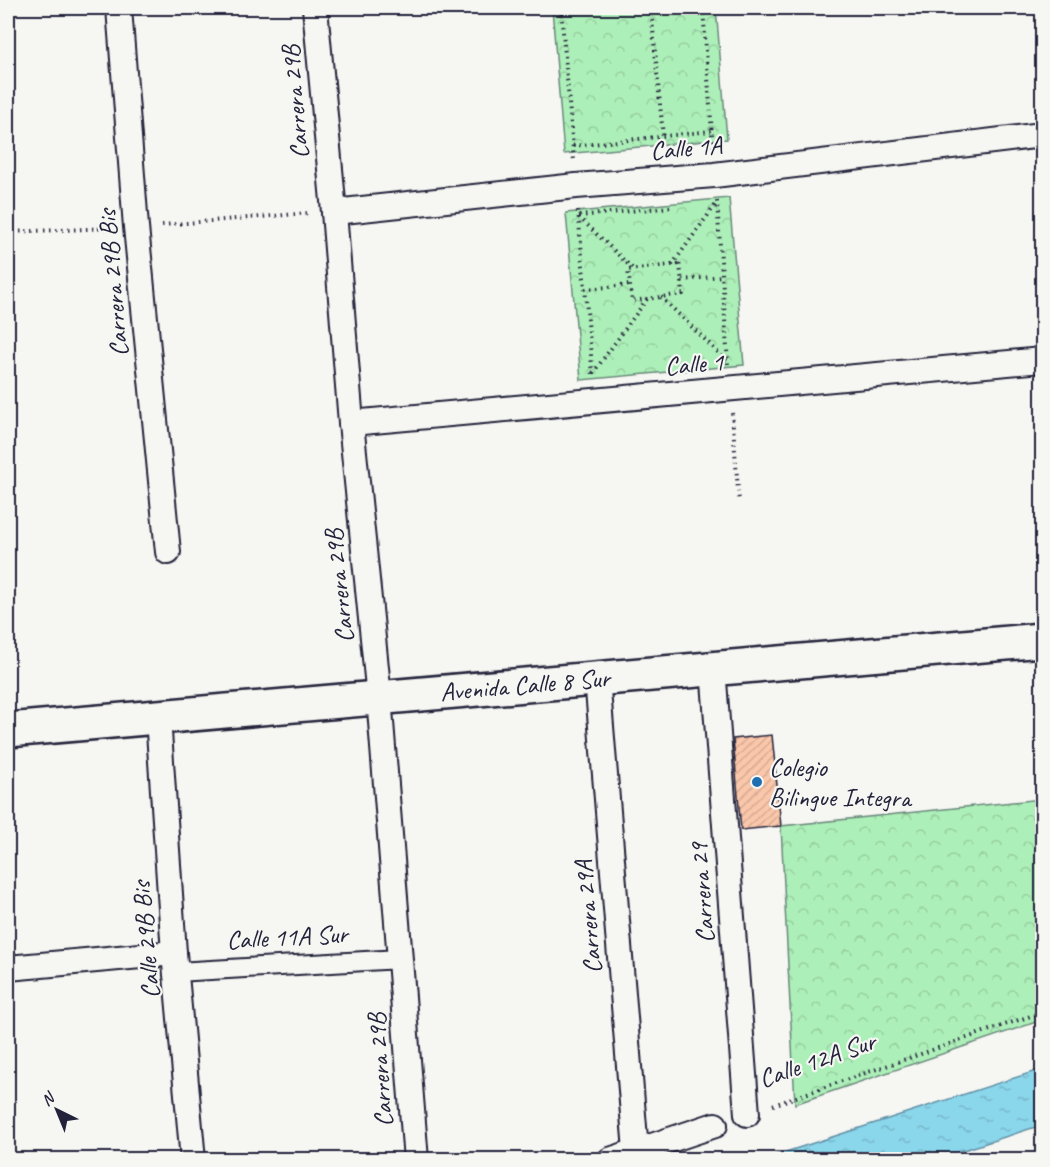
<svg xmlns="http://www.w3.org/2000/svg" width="1050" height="1167" font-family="Caveat,sans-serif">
	<defs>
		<pattern id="park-crowns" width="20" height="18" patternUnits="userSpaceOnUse" patternTransform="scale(1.5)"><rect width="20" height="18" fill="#adefb8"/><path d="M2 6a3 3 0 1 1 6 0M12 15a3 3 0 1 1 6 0" fill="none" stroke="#95cd9f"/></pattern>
		<pattern id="water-ripples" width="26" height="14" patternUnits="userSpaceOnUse" patternTransform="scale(1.5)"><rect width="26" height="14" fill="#8ad6ea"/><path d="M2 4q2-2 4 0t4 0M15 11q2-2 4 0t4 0" fill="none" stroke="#77b7ca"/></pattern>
		<pattern id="building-hatch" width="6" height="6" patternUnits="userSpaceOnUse" patternTransform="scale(1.5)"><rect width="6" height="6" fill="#fac7aa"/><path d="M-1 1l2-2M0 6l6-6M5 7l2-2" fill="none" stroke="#d6ab93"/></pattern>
	</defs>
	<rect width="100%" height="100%" fill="#f6f6f2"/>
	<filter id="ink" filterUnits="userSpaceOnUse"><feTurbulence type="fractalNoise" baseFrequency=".0167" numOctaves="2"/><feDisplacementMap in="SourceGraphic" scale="12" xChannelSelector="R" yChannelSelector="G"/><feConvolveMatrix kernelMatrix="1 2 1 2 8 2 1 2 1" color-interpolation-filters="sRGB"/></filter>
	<g filter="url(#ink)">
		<g fill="url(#park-crowns)" stroke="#68887a" stroke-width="1.5">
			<path d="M552,8H716L727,139L564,154Z"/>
			<path d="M729,198L744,365L581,380L566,213Z"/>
			<path d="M1042,799V1020L795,1104L781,826Z"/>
		</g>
		<path fill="url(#water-ripples)" stroke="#608ea4" stroke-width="1.5" d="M1042,1069V1125L936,1159H764Z"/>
		<path fill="url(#building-hatch)" stroke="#22223b" stroke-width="1.5" d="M772,735L781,826L741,830L733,739Z"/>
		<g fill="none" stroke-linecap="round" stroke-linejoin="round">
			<defs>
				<path id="pedestrian" d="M176,972L400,959"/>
				<g id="minor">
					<path d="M119,8L136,227L168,552"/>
					<path d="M315,8L334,212L351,423L379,697L416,1160"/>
					<path d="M334,212L576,186L714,175L1042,135"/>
					<path d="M351,423L1042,360"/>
					<path d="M713,668L747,1114"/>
					<path d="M597,678L636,1151"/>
					<path d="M158,717L174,953L193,1160"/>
					<path d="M8,968L174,953"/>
					<path d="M610,1160L715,1125"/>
				</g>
				<path id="secondary" d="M8,730L1042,640"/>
			</defs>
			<use href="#pedestrian" stroke="#22223b" stroke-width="22"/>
			<use href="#minor" stroke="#22223b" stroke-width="28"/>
			<use href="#secondary" stroke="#22223b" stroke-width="38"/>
			<g stroke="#22223b" stroke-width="4" stroke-dasharray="1.5 4.5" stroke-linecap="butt">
				<path d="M561,8L574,161"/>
				<path d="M651,8L663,136"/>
				<path d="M703,8L713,148"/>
				<path d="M573,146L711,131"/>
				<path d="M717,201L728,364"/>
				<path d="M578,211L593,377"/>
				<path d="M579,216L671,207"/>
				<path d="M579,217L633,269"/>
				<path d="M162,225L310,213"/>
				<path d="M8,232L112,228"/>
				<path d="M680,264L683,294L632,301L628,270Z"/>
				<path d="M672,265L716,204"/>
				<path d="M682,280L722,276"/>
				<path d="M585,289L630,285"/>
				<path d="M661,297L728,362"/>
				<path d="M593,373L647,299"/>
				<path d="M732,413L739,502"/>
				<path d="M773,1105L1042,1012"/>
			</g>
			<use href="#pedestrian" stroke="#f6f6f2" stroke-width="18"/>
			<use href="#minor" stroke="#f6f6f2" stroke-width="24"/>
			<use href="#secondary" stroke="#f6f6f2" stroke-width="33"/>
		</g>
	</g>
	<circle fill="#1f6fb2" stroke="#f6f6f2" stroke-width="2" cx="757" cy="782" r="6"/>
	<g text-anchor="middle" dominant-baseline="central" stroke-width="4.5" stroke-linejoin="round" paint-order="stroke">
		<g font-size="26" fill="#22223b" stroke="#f6f6f2">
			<text transform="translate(295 102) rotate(-95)">Carrera 29B</text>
			<text transform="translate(686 148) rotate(-5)">Calle 1A</text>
			<text transform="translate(113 283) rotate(-95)">Carrera 29B Bis</text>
			<text transform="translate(694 364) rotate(-5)">Calle 1</text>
			<text transform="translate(339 586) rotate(-96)">Carrera 29B</text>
			<text transform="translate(525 685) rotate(-5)">Avenida Calle 8 Sur</text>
			<text transform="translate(702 893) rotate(-94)">Carrera 29</text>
			<text transform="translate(588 917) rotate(-95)">Carrera 29A</text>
			<text transform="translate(287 937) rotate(-3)">Calle 11A Sur</text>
			<text transform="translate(146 940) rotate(-95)">Calle 29B Bis</text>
			<text transform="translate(817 1060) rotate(-19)">Calle 12A Sur</text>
			<text transform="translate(380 1070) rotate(-94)">Carrera 29B</text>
		</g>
		<g font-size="26" fill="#22223b" stroke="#f6f6f2" text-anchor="start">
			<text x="769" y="767">Colegio<tspan x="769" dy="30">Bilingue Integra</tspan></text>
		</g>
	</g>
	<rect width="1050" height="1167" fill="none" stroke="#f6f6f2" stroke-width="30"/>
	<rect x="15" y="15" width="1020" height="1137" fill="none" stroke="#22223b" stroke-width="2" filter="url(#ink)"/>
	<g transform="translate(57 1110) rotate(317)" stroke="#f6f6f2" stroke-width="4.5" paint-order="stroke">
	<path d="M0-4.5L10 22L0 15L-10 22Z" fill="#22223b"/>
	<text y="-9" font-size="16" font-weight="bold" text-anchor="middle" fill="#22223b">N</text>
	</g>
</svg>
